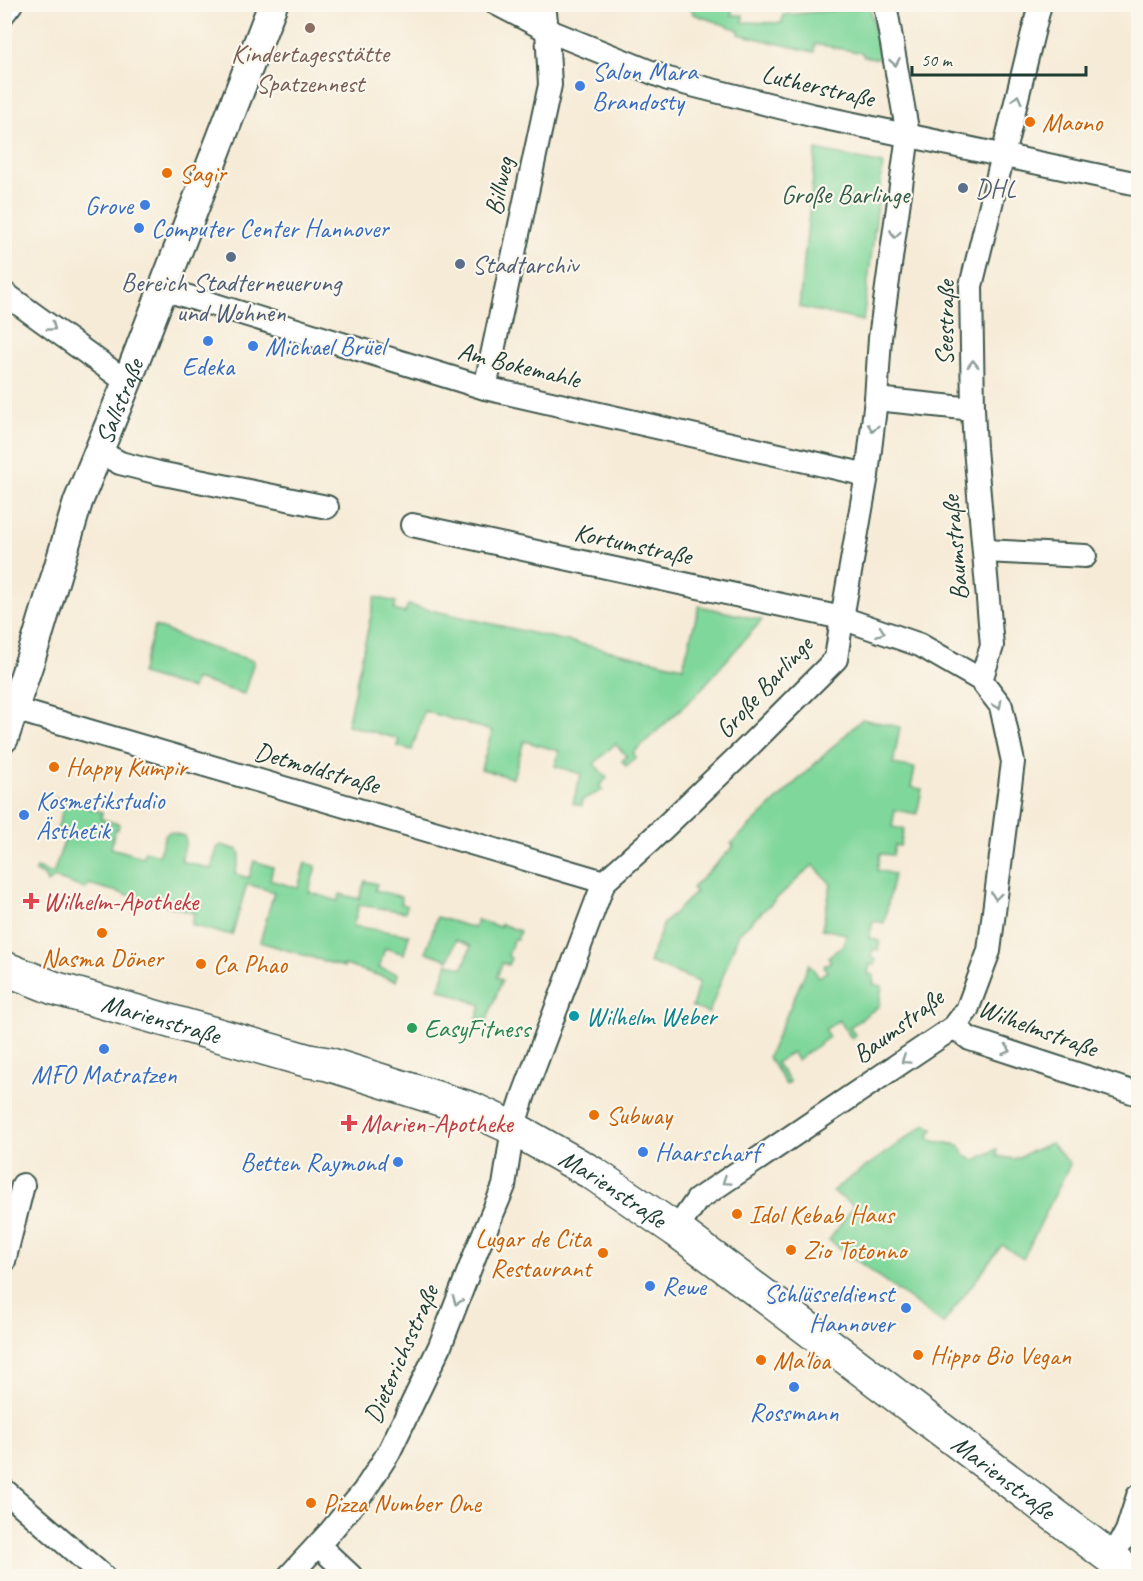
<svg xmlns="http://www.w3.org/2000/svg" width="1143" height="1581" font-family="Caveat,sans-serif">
	<rect width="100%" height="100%" fill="#fbf7ec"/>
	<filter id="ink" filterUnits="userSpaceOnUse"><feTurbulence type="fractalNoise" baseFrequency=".0167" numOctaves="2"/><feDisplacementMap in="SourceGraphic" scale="12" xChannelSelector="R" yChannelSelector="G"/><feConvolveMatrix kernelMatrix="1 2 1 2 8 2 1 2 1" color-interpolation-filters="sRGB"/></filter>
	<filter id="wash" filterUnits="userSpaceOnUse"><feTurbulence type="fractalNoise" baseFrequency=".008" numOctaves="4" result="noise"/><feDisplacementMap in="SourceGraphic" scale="24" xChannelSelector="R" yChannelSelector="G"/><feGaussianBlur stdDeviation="1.35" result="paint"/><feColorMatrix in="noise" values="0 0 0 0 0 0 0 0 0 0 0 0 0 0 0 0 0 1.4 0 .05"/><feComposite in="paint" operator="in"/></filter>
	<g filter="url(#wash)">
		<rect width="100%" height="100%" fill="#f6ebd7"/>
		<g fill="#80d79b" stroke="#508a68" stroke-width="1.5">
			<path d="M691,5H732V15H743V22L782,23L783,15L870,7L880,59L863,56V53L815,44L814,52L738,34L739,30L693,14Z"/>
			<path d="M816,150L883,164L863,321L799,307Z"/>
			<path d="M375,597L396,602L394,610L405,613L408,605L683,667L699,606L762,620L696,695L633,753L636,757L626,766L622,761L627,756L615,744L594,764L607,778L599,786L603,790L582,800V806L573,803L581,774L555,766L559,751L524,741L513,778L481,769L492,731L424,711L412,750L397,746L399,739L347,725Z"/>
			<path d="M155,626L201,645L254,661L244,694L195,679L192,689L141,674Z"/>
			<path d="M862,719L900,727L893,764L915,768L911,787L922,789L917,814L895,810L892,827L904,829L900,846L895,845L893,855L880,854L877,870L894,874L884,923L873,921L869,938L880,941L878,950L873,949L871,958L876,959L875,965L870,964L868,974L874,975L873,984L882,986L879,1006L850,1027L856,1036L852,1039L839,1020L825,1030L829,1037L797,1060L792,1052L776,1063L790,1082L786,1085L768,1057L809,964L819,977L827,971L824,966L831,961L828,957L844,945L846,934L822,929L831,884L813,865L739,933L709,1013L692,1007L699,982L649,962L664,923L696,892L692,888L734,846L731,844Z"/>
			<path d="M55,798L102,812L101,819L119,824L118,830L115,829L111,848L143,857L145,851L159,855L165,835L169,832L184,836L186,841L181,861L211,869L217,848L221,845L238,850L240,854L235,874L249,878L254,861L273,867L270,880L298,888L305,863L316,866L309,892L338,901L340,894L359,899L365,881L377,884L375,890L402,897L401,904L407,906L405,912L359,905L353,926L409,935L404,954L385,948L379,968L398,974L396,981L345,965L344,967L260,942L274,892L247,884L232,935L225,933L224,934L191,925L194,913L88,884L86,889L55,878L47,883L44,875L35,872L36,868L53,874L66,836L56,833L64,806L53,803Z"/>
			<path d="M437,917L474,928L477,920L500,927L501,924L520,931L517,940H513L508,956L511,958L508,965L502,963L497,977L502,980L486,1022L477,1019L481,1005L439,989L448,963L463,968L471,946L456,940L449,960L426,952Z"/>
			<path d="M926,1124L933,1129L928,1137L933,1141L959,1145L965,1155L975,1160L997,1149V1156L1014,1159L1051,1143L1070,1164L1023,1259L1002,1245L943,1324L829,1240L854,1206L832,1191Z"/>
		</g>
	</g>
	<g filter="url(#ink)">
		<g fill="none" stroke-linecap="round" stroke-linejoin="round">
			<defs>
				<g id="minor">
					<path d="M497,4L547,30L668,79L811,115L1138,184"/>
					<path d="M4,13L11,4"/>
					<path d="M163,289L485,388L867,475"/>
					<path d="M4,293L127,382"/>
					<path d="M485,388L550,85L547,30L544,4"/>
					<path d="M876,399L973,409L971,286L1040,4"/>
					<path d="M973,409L975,448L992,646L981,680"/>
					<path d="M98,451L120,463L159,473L327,507"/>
					<path d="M412,525L842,618L920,645L981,680L1001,706L1013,762L989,951L967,1010L954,1027L697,1200L676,1230"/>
					<path d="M985,551L1085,556"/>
					<path d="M14,709L604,882"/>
					<path d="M954,1027L970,1039L1138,1094"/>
					<path d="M4,1261L23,1185"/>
					<path d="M4,1490L103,1576"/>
					<path d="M319,1546L351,1576"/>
					<path d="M1112,1559L1127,1531L1138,1496"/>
					<path d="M289,1576L330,1532L364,1491L389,1452L440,1346L477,1250L504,1186L513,1128L524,1094L604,882L650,841L746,749L836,659L842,618L867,475L876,399L880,338L908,135L885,4"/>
				</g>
				<g id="tertiary">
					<path id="s1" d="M4,738L37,639L78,502L127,382L273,4"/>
				</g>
				<g id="secondary">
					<path id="s2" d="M4,968L54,988L309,1061L328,1064L472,1109L513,1128L594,1174L676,1230L762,1294L1135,1576"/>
				</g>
			</defs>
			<use href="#minor" stroke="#3f574c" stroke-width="26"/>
			<use href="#tertiary" stroke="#3f574c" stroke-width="32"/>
			<use href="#secondary" stroke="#3f574c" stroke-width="36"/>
			<use href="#minor" stroke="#fff" stroke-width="22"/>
			<use href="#tertiary" stroke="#fff" stroke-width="28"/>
			<use href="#secondary" stroke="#fff" stroke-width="33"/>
		</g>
		<defs><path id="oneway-chevron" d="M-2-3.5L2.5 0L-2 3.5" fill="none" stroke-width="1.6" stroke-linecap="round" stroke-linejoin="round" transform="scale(1.5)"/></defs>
		<g stroke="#8f9e9a">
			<use href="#oneway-chevron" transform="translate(895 62) rotate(80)"/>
			<use href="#oneway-chevron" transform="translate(1017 99) rotate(-76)"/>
			<use href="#oneway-chevron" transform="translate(895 234) rotate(98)"/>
			<use href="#oneway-chevron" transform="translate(52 327) rotate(36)"/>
			<use href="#oneway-chevron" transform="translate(973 364) rotate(-91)"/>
			<use href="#oneway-chevron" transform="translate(873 428) rotate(97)"/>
			<use href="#oneway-chevron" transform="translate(881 632) rotate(19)"/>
			<use href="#oneway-chevron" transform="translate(998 705) rotate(62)"/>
			<use href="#oneway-chevron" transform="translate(996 896) rotate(97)"/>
			<use href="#oneway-chevron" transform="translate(1007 1050) rotate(18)"/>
			<use href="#oneway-chevron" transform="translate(905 1060) rotate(146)"/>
			<use href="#oneway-chevron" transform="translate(726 1181) rotate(146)"/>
			<use href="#oneway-chevron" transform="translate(457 1301) rotate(111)"/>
		</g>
	</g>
	<circle fill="#8d6e63" stroke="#fbf7ec" stroke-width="2" cx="310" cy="28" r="6"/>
	<g fill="#3f7fe0" stroke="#fbf7ec" stroke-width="2">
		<circle cx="580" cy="86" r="6"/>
		<circle cx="145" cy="205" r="6"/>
		<circle cx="139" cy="228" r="6"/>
		<circle cx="208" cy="341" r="6"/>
		<circle cx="253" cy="346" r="6"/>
		<circle cx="24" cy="815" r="6"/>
		<circle cx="104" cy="1049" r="6"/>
		<circle cx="643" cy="1152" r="6"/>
		<circle cx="398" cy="1162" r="6"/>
		<circle cx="650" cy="1286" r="6"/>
		<circle cx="906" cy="1308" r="6"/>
		<circle cx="794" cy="1387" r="6"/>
	</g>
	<g fill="#e8710a" stroke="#fbf7ec" stroke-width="2">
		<circle cx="1030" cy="122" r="6"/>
		<circle cx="167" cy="173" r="6"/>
		<circle cx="54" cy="767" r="6"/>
		<circle cx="102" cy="933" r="6"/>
		<circle cx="201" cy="964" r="6"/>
		<circle cx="594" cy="1115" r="6"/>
		<circle cx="737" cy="1214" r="6"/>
		<circle cx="791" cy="1250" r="6"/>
		<circle cx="603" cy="1253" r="6"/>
		<circle cx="918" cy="1355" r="6"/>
		<circle cx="761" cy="1360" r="6"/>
		<circle cx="311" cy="1503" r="6"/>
	</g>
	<g fill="#5c6f8a" stroke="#fbf7ec" stroke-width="2">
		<circle cx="963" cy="188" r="6"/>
		<circle cx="231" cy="257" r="6"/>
		<circle cx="460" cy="264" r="6"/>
	</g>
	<g fill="#e0444e" stroke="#fbf7ec" stroke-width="2">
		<path d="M28 892h6v6h6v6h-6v6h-6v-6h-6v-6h6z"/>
		<path d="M346 1114h6v6h6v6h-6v6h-6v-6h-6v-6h6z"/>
	</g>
	<circle fill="#0f9aa8" stroke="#fbf7ec" stroke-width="2" cx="574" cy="1016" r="6"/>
	<circle fill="#2e9e5b" stroke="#fbf7ec" stroke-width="2" cx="412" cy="1028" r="6"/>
	<g text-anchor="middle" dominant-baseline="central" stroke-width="4.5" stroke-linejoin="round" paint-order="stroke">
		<g font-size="26" fill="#785e54" stroke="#fbf7ec">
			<text x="310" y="53">Kindertagesstätte<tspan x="310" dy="30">Spatzennest</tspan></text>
		</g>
		<g font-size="26" fill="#366cbe" stroke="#fbf7ec" text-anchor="start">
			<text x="592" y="71">Salon Mara<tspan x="592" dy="30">Brandosty</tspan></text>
			<text x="133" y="205" text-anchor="end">Grove</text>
			<text x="151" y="228">Computer Center Hannover</text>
			<text x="265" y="346">Michael Brüel</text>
			<text x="208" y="366" text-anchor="middle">Edeka</text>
			<text x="36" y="800">Kosmetikstudio<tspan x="36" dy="30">Ästhetik</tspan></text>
			<text x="104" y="1074" text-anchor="middle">MFO Matratzen</text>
			<text x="655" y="1152">Haarscharf</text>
			<text x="386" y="1162" text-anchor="end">Betten Raymond</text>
			<text x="662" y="1286">Rewe</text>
			<text x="894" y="1293" text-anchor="end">Schlüsseldienst<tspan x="894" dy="30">Hannover</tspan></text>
			<text x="794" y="1412" text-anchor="middle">Rossmann</text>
		</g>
		<g font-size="26" fill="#1f3d34" stroke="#fbf7ec">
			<text transform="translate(818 86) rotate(13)">Lutherstraße</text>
			<text transform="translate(499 186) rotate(-78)">Billweg</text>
			<text transform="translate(945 323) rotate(-89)">Seestraße</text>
			<text transform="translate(519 365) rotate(14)">Am Bokemahle</text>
			<text stroke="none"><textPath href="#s1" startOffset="356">Sallstraße</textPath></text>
			<text transform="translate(633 544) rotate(12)">Kortumstraße</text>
			<text transform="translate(955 548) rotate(-95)">Baumstraße</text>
			<text transform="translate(764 687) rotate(-47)">Große Barlinge</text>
			<text transform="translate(317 768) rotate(16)">Detmoldstraße</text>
			<text stroke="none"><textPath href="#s2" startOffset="165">Marienstraße</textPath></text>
			<text transform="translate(898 1026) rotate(-37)">Baumstraße</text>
			<text transform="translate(1038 1028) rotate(20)">Wilhelmstraße</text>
			<text stroke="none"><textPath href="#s2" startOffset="651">Marienstraße</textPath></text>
			<text transform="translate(401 1354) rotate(-66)">Dieterichsstraße</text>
			<text stroke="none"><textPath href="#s2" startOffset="1137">Marienstraße</textPath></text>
		</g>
		<g font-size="26" fill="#c56008" stroke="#fbf7ec" text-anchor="start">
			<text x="1042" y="122">Maono</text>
			<text x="179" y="173">Sagir</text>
			<text x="66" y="767">Happy Kumpir</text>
			<text x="102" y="958" text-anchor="middle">Nasma Döner</text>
			<text x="213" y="964">Ca Phao</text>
			<text x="606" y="1115">Subway</text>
			<text x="749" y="1214">Idol Kebab Haus</text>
			<text x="591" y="1238" text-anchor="end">Lugar de Cita<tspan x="591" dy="30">Restaurant</tspan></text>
			<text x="803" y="1250">Zio Totonno</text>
			<text x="930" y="1355">Hippo Bio Vegan</text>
			<text x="773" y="1360">Ma'loa</text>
			<text x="323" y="1503">Pizza Number One</text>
		</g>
		<g font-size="26" fill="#4e5e75" stroke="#fbf7ec" text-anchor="start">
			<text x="975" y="188">DHL</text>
			<text x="472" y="264">Stadtarchiv</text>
			<text x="231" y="282" text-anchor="middle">Bereich Stadterneuerung<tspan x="231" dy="30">und Wohnen</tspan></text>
		</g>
		<g font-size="26" fill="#325c49" stroke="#fbf7ec">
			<text x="845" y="194">Große Barlinge</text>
		</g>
		<g font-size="26" fill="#be3a42" stroke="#fbf7ec" text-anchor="start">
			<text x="43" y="901">Wilhelm-Apotheke</text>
			<text x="361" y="1123">Marien-Apotheke</text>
		</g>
		<g font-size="26" fill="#0d838f" stroke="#fbf7ec" text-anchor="start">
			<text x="586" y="1016">Wilhelm Weber</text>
		</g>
		<g font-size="26" fill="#27864d" stroke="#fbf7ec" text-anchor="start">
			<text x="424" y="1028">EasyFitness</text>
		</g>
	</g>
	<rect width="1143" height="1581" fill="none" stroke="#fbf7ec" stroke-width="24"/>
	<path d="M912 66v9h174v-9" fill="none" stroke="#1f3d34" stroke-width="3"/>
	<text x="921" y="66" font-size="18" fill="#1f3d34" stroke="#fbf7ec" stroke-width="4.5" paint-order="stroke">50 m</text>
</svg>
